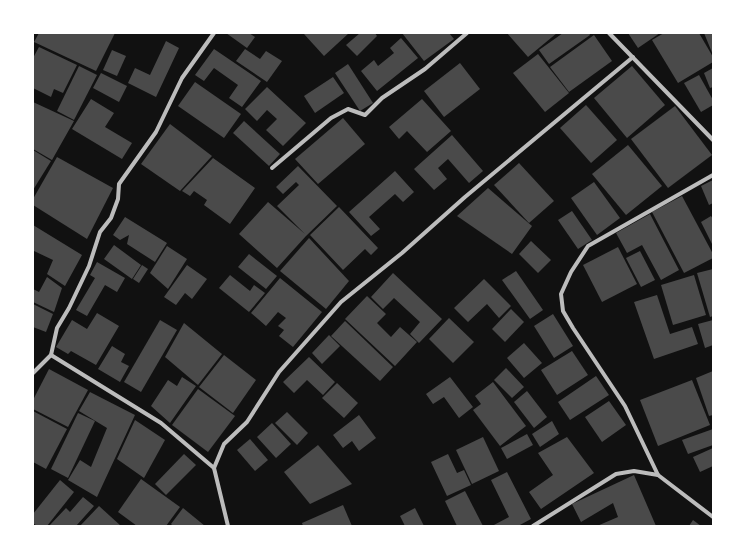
<svg xmlns="http://www.w3.org/2000/svg" width="746" height="559" font-family="Arial,sans-serif">
	<rect width="100%" height="100%" fill="#111"/>
	<g fill="#4a4a4a">
		<path d="M39,33H115L96,71L34,42Z"/>
		<path d="M226,33H249L255,37L247,48Z"/>
		<path d="M304,33H349L324,56L304,34Z"/>
		<path d="M360,33H375L377,36L357,56L346,45Z"/>
		<path d="M402,33H449L454,39L424,61Z"/>
		<path d="M507,33H557L528,57Z"/>
		<path d="M563,33H589L590,35L549,64L539,50Z"/>
		<path d="M628,33H660L638,48Z"/>
		<path d="M664,33H699L713,57V62L678,83L652,40Z"/>
		<path d="M704,33H713V55Z"/>
		<path d="M594,35L612,61L569,92L550,67Z"/>
		<path d="M401,38L418,58L377,91L361,71L374,60L378,66L394,53L390,48Z"/>
		<path d="M166,41L179,48L156,97L128,83L135,68L150,75Z"/>
		<path d="M39,47L77,65L63,93L54,89L51,97L33,88V58Z"/>
		<path d="M214,49L261,81L242,107L229,98L238,85L214,68L204,81L195,75Z"/>
		<path d="M245,49L260,59L266,51L282,61L267,82L236,61Z"/>
		<path d="M112,50L126,56L117,76L103,70Z"/>
		<path d="M538,54L569,93L545,112L513,73Z"/>
		<path d="M460,63L480,89L444,117L424,91Z"/>
		<path d="M348,64L373,103L360,111L335,73Z"/>
		<path d="M79,66L97,75L74,120L57,111Z"/>
		<path d="M632,66L665,105L627,138L594,98Z"/>
		<path d="M713,68V87L710,88L704,73Z"/>
		<path d="M101,73L127,86L119,102L93,88Z"/>
		<path d="M699,75L713,100V105L701,112L684,83Z"/>
		<path d="M333,77L344,93L315,113L304,96Z"/>
		<path d="M195,82L241,114L224,138L178,106Z"/>
		<path d="M267,87L306,123L283,146L266,130L277,119L267,110L257,121L245,109Z"/>
		<path d="M91,99L114,113L105,127L132,143L122,159L72,129Z"/>
		<path d="M422,99L451,131L427,152L407,131L399,139L389,127Z"/>
		<path d="M33,102L74,121L52,160L33,149V124L34,122L33,121Z"/>
		<path d="M586,105L617,140L591,163L560,128Z"/>
		<path d="M675,106L712,155L668,188L631,139Z"/>
		<path d="M343,118L365,144L318,184L295,159Z"/>
		<path d="M244,121L280,154L269,166L233,133Z"/>
		<path d="M170,124L212,156L180,191L141,164Z"/>
		<path d="M452,135L483,171L469,183L448,159L438,168L447,179L434,190L414,169Z"/>
		<path d="M628,145L662,186L626,215L592,174Z"/>
		<path d="M33,150L51,161L33,190Z"/>
		<path d="M57,157L113,188L87,239L33,205V199Z"/>
		<path d="M213,158L255,188L230,224L204,205L207,200L194,191L190,196L182,191Z"/>
		<path d="M519,163L554,201L529,223L494,185Z"/>
		<path d="M298,166L337,206L306,236L277,268L239,234L268,202L305,234L277,206L299,185L296,182L283,194L276,187Z"/>
		<path d="M395,171L414,192L403,202L395,194L369,217L380,229L371,236L349,212Z"/>
		<path d="M713,180V203L709,205L701,186Z"/>
		<path d="M594,182L620,218L597,235L571,198Z"/>
		<path d="M488,188L532,226L512,254L457,216Z"/>
		<path d="M682,196L713,254V258L684,273L652,212Z"/>
		<path d="M339,207L378,248L371,255L365,249L343,270L310,235Z"/>
		<path d="M572,211L592,240L578,249L558,220Z"/>
		<path d="M650,214L679,270L661,280L642,245L627,253L616,233Z"/>
		<path d="M711,216L713,219V246L701,222Z"/>
		<path d="M125,217L167,243L155,262L127,244L129,235L120,240L113,235Z"/>
		<path d="M33,225L82,255L65,286L47,274L53,260L34,251L33,253Z"/>
		<path d="M309,238L349,281L326,309L280,271Z"/>
		<path d="M531,241L551,260L538,273L519,254Z"/>
		<path d="M114,245L141,265L132,279L104,259Z"/>
		<path d="M167,246L187,259L168,289L150,273Z"/>
		<path d="M618,247L637,284L602,302L583,265Z"/>
		<path d="M640,251L655,280L641,287L626,258Z"/>
		<path d="M249,254L277,276L266,289L238,267Z"/>
		<path d="M97,262L125,278L117,292L105,285L87,316L76,310L95,278L90,275Z"/>
		<path d="M142,265L148,269L139,283L133,279Z"/>
		<path d="M187,265L207,279L192,299L185,293L176,305L164,297Z"/>
		<path d="M713,269V316L710,317L697,273Z"/>
		<path d="M516,271L543,310L530,319L502,280Z"/>
		<path d="M393,273L442,319L419,343L410,334L420,322L394,298L383,309L371,297Z"/>
		<path d="M230,275L250,291L254,285L265,293L249,312L219,288Z"/>
		<path d="M694,275L706,315L673,325L661,285Z"/>
		<path d="M47,277L62,288L54,312L33,302V289L39,292Z"/>
		<path d="M280,278L322,312L293,347L279,336L284,330L278,326L286,318L278,312L266,326L251,313Z"/>
		<path d="M484,279L511,306L499,318L487,304L468,322L454,308Z"/>
		<path d="M657,295L670,334L692,327L698,344L654,359L634,302Z"/>
		<path d="M367,296L386,314L377,323L391,337L400,327L417,342L395,366L345,319Z"/>
		<path d="M33,304L53,314L46,332L33,327Z"/>
		<path d="M511,309L524,322L505,342L492,329Z"/>
		<path d="M97,313L119,326L96,365L71,351L68,354L56,347L72,320L87,329Z"/>
		<path d="M553,314L573,346L554,358L534,326Z"/>
		<path d="M449,318L474,342L453,363L429,339Z"/>
		<path d="M160,320L177,330L141,392L124,382Z"/>
		<path d="M713,320V345L705,348L698,324Z"/>
		<path d="M345,321L393,367L380,381L331,336Z"/>
		<path d="M184,323L222,354L198,385L165,357Z"/>
		<path d="M329,335L340,346L322,364L312,353Z"/>
		<path d="M524,343L542,363L524,378L507,358Z"/>
		<path d="M112,346L125,354L121,362L129,366L120,382L98,369Z"/>
		<path d="M572,351L588,375L557,395L541,370Z"/>
		<path d="M224,355L256,380L233,413L199,387Z"/>
		<path d="M309,357L335,382L323,395L307,380L294,393L283,382Z"/>
		<path d="M506,368L524,387L512,398L494,380Z"/>
		<path d="M49,369L88,390L68,427L33,409V400Z"/>
		<path d="M713,371V415L709,416L696,378Z"/>
		<path d="M596,376L609,395L570,420L558,402Z"/>
		<path d="M182,377L196,386L170,423L151,406L168,380L177,386Z"/>
		<path d="M450,377L473,407L459,418L444,397L433,404L426,394Z"/>
		<path d="M692,380L710,425L658,446L640,400Z"/>
		<path d="M493,382L526,426L500,446L473,410L481,404L475,396Z"/>
		<path d="M337,383L358,403L344,418L322,398Z"/>
		<path d="M198,389L235,416L208,452L172,425Z"/>
		<path d="M527,391L547,417L534,428L514,402Z"/>
		<path d="M90,392L135,415L97,497L68,480L80,460L91,467L107,428L79,411Z"/>
		<path d="M609,401L626,425L602,442L585,417Z"/>
		<path d="M33,411L67,429L46,469L33,462Z"/>
		<path d="M287,412L308,433L297,445L275,423Z"/>
		<path d="M78,413L95,421L68,478L51,469Z"/>
		<path d="M359,415L376,438L359,451L352,441L343,448L333,435Z"/>
		<path d="M135,420L165,440L144,478L117,459Z"/>
		<path d="M552,421L559,434L540,447L532,434Z"/>
		<path d="M272,423L291,444L276,458L257,437Z"/>
		<path d="M713,429V445L688,454L682,440Z"/>
		<path d="M527,434L533,445L507,459L501,448Z"/>
		<path d="M483,437L499,471L472,484L456,450Z"/>
		<path d="M567,437L594,473L541,509L529,492L553,475L538,453Z"/>
		<path d="M250,439L268,460L255,471L237,450Z"/>
		<path d="M318,445L352,484L310,504L284,472Z"/>
		<path d="M713,448V466L700,472L693,457Z"/>
		<path d="M184,454L196,465L166,495L155,484Z"/>
		<path d="M448,454L457,473L464,470L471,485L447,496L431,462Z"/>
		<path d="M507,472L531,519L518,526H492L509,517L491,480Z"/>
		<path d="M634,475L656,526H597L618,517L613,503L581,522L572,504Z"/>
		<path d="M141,479L180,507L166,526H137L118,512Z"/>
		<path d="M60,480L74,492L47,526H37L33,523V514Z"/>
		<path d="M465,491L483,526H457L445,501Z"/>
		<path d="M83,497L94,506L76,526H49L66,508L70,512Z"/>
		<path d="M343,505L352,526H303L302,523Z"/>
		<path d="M99,506L121,526H80Z"/>
		<path d="M183,508L205,526H173L171,524Z"/>
		<path d="M415,508L424,526H405L400,516Z"/>
		<path d="M693,520L701,526H689Z"/>
	</g>
	<g fill="none" stroke-linecap="round" stroke-linejoin="round">
		<g stroke="#bcbcbc" stroke-width="4">
			<path d="M609,33L713,140"/>
			<path d="M272,168L331,118L348,109L365,115L382,98L425,69L467,33"/>
			<path d="M713,175L588,246L571,272L561,294L563,311L573,328L625,406L658,475L713,517"/>
			<path d="M51,355L161,423L214,468"/>
			<path d="M33,373L51,355L57,328L69,308L89,266L100,232L111,218L118,199L119,184L156,132L182,78L214,33"/>
			<path d="M228,526L214,468L224,444L247,422L279,372L341,302L402,253L465,197L633,57"/>
			<path d="M533,526L616,474L634,471L658,475"/>
		</g>
	</g>
	<rect width="746" height="559" fill="none" stroke="#ffffff" stroke-width="68"/>
</svg>
